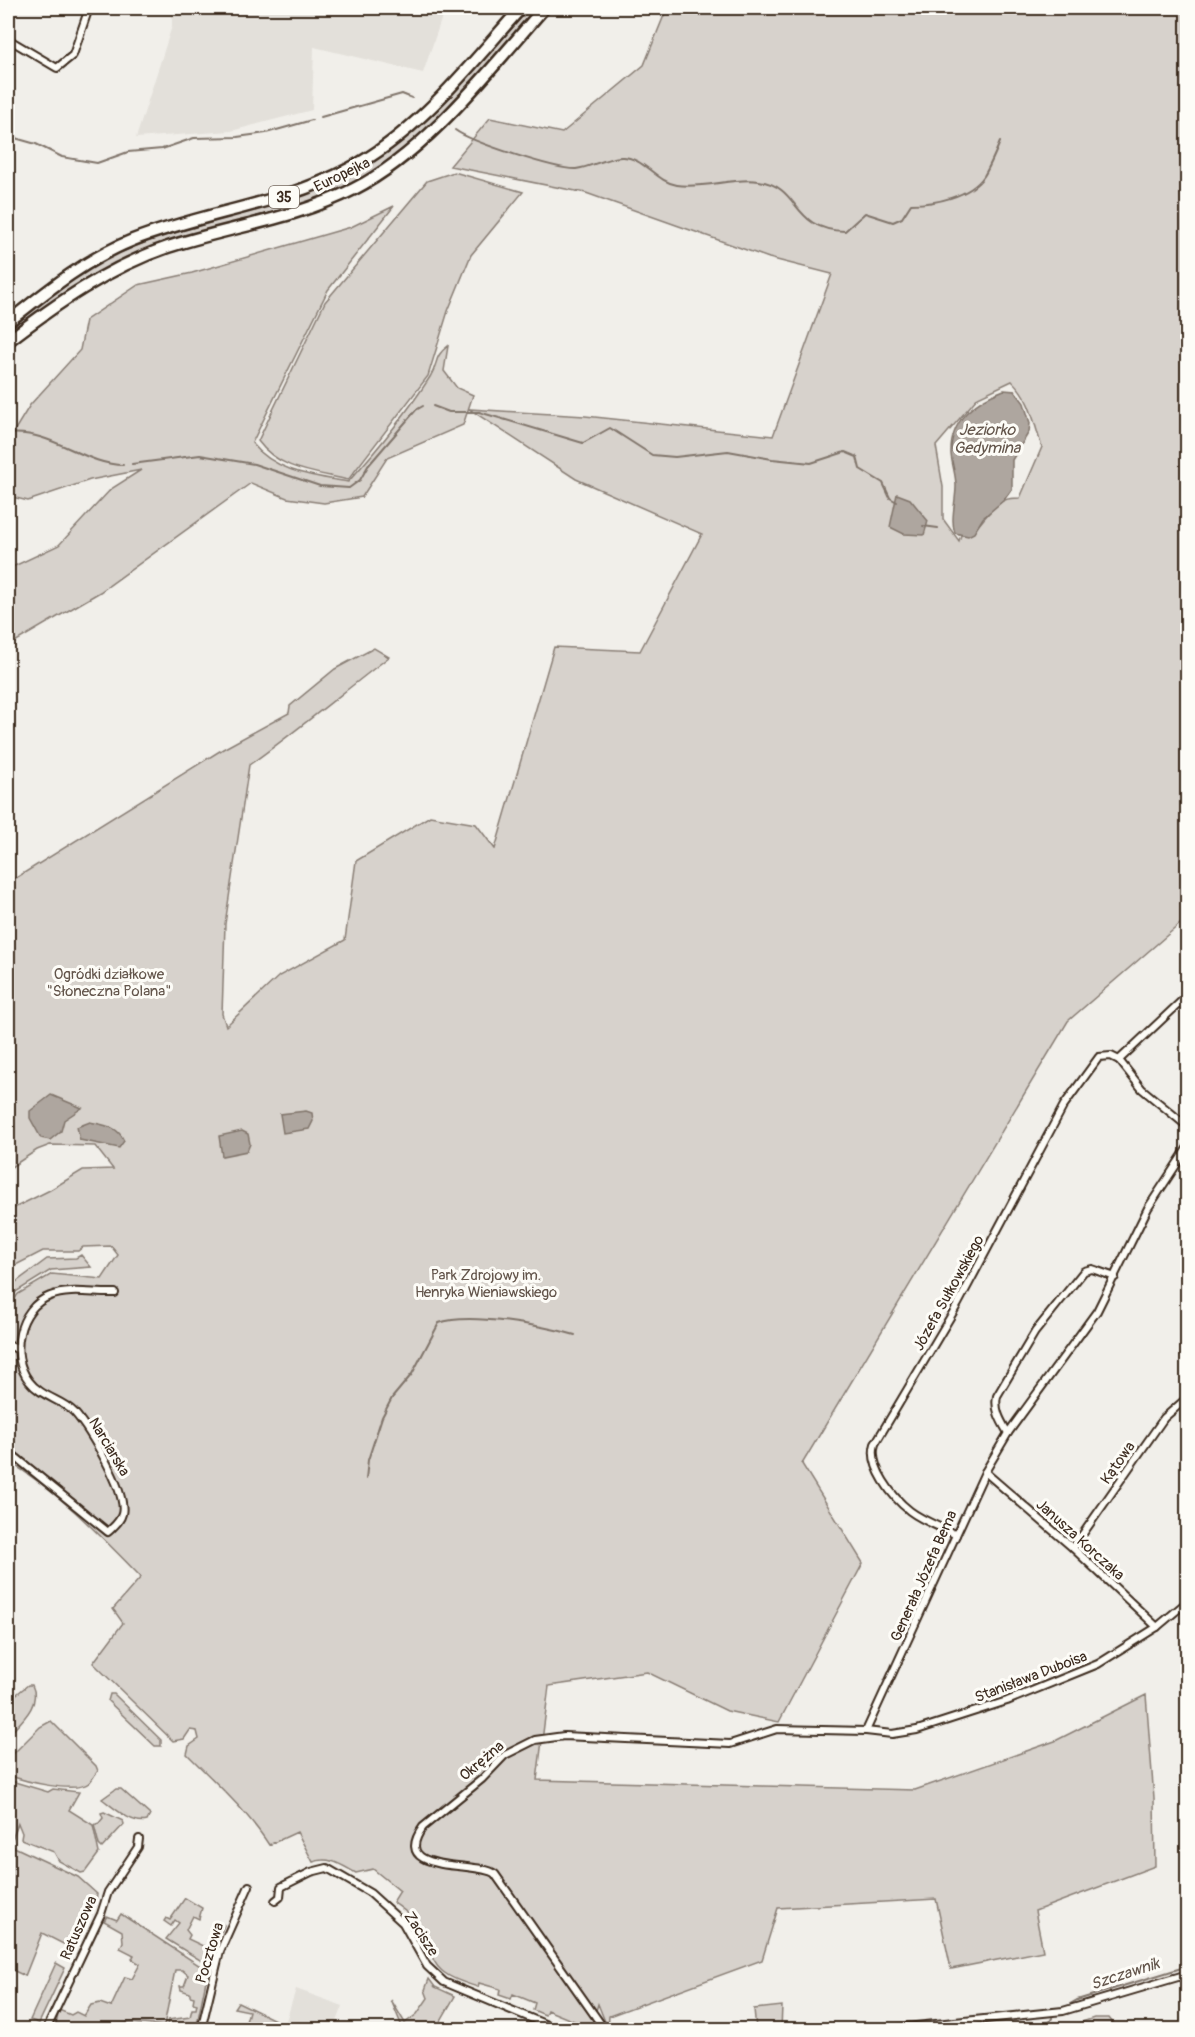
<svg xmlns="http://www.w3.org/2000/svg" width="1195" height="2037" font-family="Pangolin,sans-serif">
	<rect width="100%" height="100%" fill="#f1efea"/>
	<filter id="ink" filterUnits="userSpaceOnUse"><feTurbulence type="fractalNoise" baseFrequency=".0167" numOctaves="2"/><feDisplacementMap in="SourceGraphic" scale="12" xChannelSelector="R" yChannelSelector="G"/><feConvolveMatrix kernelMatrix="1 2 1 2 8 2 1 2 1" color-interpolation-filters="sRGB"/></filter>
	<g filter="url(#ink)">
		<g fill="#e3e0da">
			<path d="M172,8H445L423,73L314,47L312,110L231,131L136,138L172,26Z"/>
			<path d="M296,1989L343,2006L334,2029H304L286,2021Z"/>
		</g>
		<g fill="#d7d2cc" stroke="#897e75" stroke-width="1.5" fill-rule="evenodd">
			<path d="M527,8H537C482,69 428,143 354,183C302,210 244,217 190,235C121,258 64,291 8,335V328L82,273L112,256L156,238L279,203L349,175L471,72Z"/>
			<path d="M667,8H1187V918L1068,1021L802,1464L863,1563L779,1722L727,1711L647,1672L549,1686L537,1780L915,1790L1055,1741L1146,1695L1154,1799L1155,1866L1035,1911L1043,1951L951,1969L936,1899L778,1908L762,1960L609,2016L608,2029L598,2004L591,2028L547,2010L545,2015L533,2010L535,2003L513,1994L511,1999L499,1995L500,1989L479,1983L478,1987C422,1971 440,1959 414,1920C409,1913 399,1907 393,1902L400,1891L373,1869L356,1873C341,1865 330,1856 313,1862L297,1832L269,1845C247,1811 216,1783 187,1754L189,1746L199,1739L197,1731L190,1730L184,1739L173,1741L93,1663L123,1623L113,1609L141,1577C100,1535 58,1491 8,1461V1288L47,1259L76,1258L81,1255L91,1267L51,1270L14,1293L9,1307L18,1294L52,1274L102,1279L118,1255L111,1246L83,1247L78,1251H43L8,1269V1211L50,1190L83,1170L113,1169L95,1146L50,1145L37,1150L8,1169V878H16L223,749L289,713L290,706L335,669L374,648L389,657C342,693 297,731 249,765L225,924L222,1014L226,1026L279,976L345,940L356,861L430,816L476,824L495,849L554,647L640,651L702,534L576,479L469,409L585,416L773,436L832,274L769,258L586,193L450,166L490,118L562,133L644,65ZM1012,381C1031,399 1034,424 1042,447L1020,498C1015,498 1009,498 1005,500C987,506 978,537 961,535L959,541L943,519V487L936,446L978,397Z"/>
			<path d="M454,172L523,192L471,255L448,311L428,376L348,480C315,472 279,470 258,441L325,302L427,181Z"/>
			<path d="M394,206L328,290L252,443C275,472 313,476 348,482C377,450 406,414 430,377C439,363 433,357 448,346L444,371L457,388L473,395L463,425L387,458L362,497L324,503L287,498L251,483L100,592L8,646V569L59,545L111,489L141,470L90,480L28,501L8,496V441L30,405L80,350L86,320L138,285L192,273L351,227Z"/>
			<path d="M28,1685H32C42,1705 20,1722 8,1736V1701Z"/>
			<path d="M110,1694H114L161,1740V1746H155L108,1701Z"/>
			<path d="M51,1721L96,1766L98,1771C95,1774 92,1780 89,1783C74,1794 24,1781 8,1775L9,1758L40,1727Z"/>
			<path d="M8,1780L48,1792L53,1789L79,1792L69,1810L93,1825L99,1853L85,1872L81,1873L59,1861L54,1852L21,1839L22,1833L18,1823L10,1845L78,1877L97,1894L96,1901L73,1949L42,1933L25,1976L8,1968Z"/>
			<path d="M116,1789H121L150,1815L147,1821C132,1825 113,1807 102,1799Z"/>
			<path d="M104,1812L123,1821L124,1824L102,1848L99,1845L94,1825L99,1823L103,1818L101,1813Z"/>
			<path d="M185,1898L202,1908L199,1919L193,1916L186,1930L190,1935L188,1939L207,1948L219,1922L224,1925L208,1965L166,1939L179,1923L175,1920L171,1926L164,1921L166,1918L170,1920Z"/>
			<path d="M121,1914L208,1971L196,2029L167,2025L168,2020L190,2017L192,2009H196L197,2004L193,2003L194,1997L190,1996V1993L181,1990L180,1986H184L188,1975L182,1970H175L164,2026L130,2023L72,2029H55L59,2010L71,2015L76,2012L84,2016L91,2005L100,2003L111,2007L125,1977L132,1979L140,1964L132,1959L134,1955L120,1948L123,1942L122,1931L104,1921L107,1916L117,1920Z"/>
			<path d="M56,1963L65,1968L39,2023L30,2020Z"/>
			<path d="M429,1979L435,1987L455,1996L436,2029H403L391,2000L405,2023L417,2014L428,1998L425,1990Z"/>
			<path d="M238,2002L275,2020V2029H244L249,2011L234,2008Z"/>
			<path d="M782,2006L781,2029H756L754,2009Z"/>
			<path d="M1094,2018H1109L1118,2029H1071L1070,2026Z"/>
		</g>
		<g fill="#aea69f" stroke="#80746b" stroke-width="1.5">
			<path d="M1004,390L1015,391L1024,403L1030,423L1029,432L1012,460V489L1004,500L983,518L974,533L968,536L955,533C950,520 956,501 956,486C956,475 952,465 951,454C950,419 975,401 1004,390Z"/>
			<path d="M897,494L910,499L928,521L924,535L904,534L890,527Z"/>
			<path d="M51,1095L82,1108L64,1120L61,1131L50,1140L41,1138L30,1118V1111Z"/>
			<path d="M306,1111L312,1113L313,1121L309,1129L283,1133L280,1114Z"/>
			<path d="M90,1122C104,1125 118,1126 124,1141L119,1148L80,1140L77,1127Z"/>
			<path d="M242,1131L248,1134L250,1144L247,1151L222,1156L219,1136Z"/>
		</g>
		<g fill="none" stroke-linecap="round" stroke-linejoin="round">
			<g stroke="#80746b" stroke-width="2">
				<path d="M321,117L402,94L412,98"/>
				<path d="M455,130C471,142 557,170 576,169C591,167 606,158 621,157C643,156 656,182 677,185C704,189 734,177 759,181C802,187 790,230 845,231L865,213L893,222L902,218L911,204C934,204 970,197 984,176C990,166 995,154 1000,142"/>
				<path d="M8,136L36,144L62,157L97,163L128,152L162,149L194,138L237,137L266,133L312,120"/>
				<path d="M433,406L449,412H479L583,443L610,428L652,455L675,457L728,451L772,459L811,463L845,452L857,457L860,469L883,483L890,498L897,502"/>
				<path d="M8,434C52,429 84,465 123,465"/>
				<path d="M132,464L200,455L254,464L320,486L349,488L360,480L368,466L416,410L423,406"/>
				<path d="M923,526L938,528"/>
				<path d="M366,1479L368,1460L382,1417L392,1398L412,1374L439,1323C468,1312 545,1326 575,1335"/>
				<path d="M1070,2004L1077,2000L1188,1966"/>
				<path d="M1003,2030L1050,2022L1052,2018"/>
			</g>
			<defs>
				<g id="minor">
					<path d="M8,39L57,68L73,55L89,8"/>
					<path d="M1119,1060L1142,1089L1188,1127"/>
					<path d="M8,1345L17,1349"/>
					<path d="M1008,1433C1001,1421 994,1410 997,1396L1035,1332L1084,1271L1092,1269L1115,1277"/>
					<path d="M8,1451L108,1532C114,1526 120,1522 122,1514C128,1493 89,1429 74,1412C61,1399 41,1397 29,1381C9,1355 18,1308 50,1296C69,1288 95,1294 115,1293"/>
					<path d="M985,1472L1073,1548L1157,1627"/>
					<path d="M956,1535C941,1527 923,1521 910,1511C893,1498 868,1466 875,1444L958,1304L1064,1105L1099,1057L1111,1056L1119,1060L1188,995"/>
					<path d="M1073,1548L1164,1418L1188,1397"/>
					<path d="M866,1731L985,1472L1008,1433L1097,1311L1148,1208L1188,1147"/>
					<path d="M275,1901L280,1897L281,1887L311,1872L327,1868L370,1893L403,1923L427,1966L444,1982L559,2030"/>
					<path d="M46,2030L101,1914L108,1892L138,1847L139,1839"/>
					<path d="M201,2030L220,1951L249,1886"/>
					<path d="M601,2030L600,2023L495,1874C479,1860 388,1876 423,1827L482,1779L505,1755L535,1740L564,1736L730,1744L777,1729L866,1731L892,1734L917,1730L1007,1701L1098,1664L1157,1627L1188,1601"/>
					<path d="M877,2030L1063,2011L1188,1974"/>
				</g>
				<g id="primary">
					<path d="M8,322C47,291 86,259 133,240C204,212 281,205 349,169C418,133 470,65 521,8"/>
					<path d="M8,341C56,304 109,267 168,247C229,227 296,219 354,189C427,152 491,68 544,8"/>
				</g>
			</defs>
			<use href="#minor" stroke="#3b2a1e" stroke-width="10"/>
			<use href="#primary" stroke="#3b2a1e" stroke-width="15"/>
			<use href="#minor" stroke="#fdfcf7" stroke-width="6"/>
			<use href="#primary" stroke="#fdfcf7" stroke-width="10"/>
		</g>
	</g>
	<g text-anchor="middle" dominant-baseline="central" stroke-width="6" stroke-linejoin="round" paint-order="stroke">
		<rect fill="#fdfcf7" stroke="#75695f" stroke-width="1.5" x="269" y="186" width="30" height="22" rx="4.5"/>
		<g font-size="14" font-weight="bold" fill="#3b2a1e">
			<text x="284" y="197">35</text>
		</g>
		<g font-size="15" fill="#3b2a1e" stroke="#fdfcf7">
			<text transform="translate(342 175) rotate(-26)">Europejka</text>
			<text transform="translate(949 1293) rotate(-61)">Józefa Sułkowskiego</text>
			<text transform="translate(109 1447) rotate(59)">Narciarska</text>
			<text transform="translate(1118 1463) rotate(-55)">Kątowa</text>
			<text transform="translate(1080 1540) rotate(42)">Janusza Korczaka</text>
			<text transform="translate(924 1576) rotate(-66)">Generała Józefa Bema</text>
			<text transform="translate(1031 1677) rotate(-21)">Stanisława Duboisa</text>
			<text transform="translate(482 1761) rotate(-40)">Okrężna</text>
			<text transform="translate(79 1928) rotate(-66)">Ratuszowa</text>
			<text transform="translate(421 1934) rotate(57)">Zacisze</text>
			<text transform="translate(210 1953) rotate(-73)">Pocztowa</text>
		</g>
		<g font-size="15" fill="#62544a" stroke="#fdfcf7">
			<text x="109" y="974">Ogródki działkowe<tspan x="109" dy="17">"Słoneczna Polana"</tspan></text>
			<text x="486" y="1275">Park Zdrojowy im.<tspan x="486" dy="17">Henryka Wieniawskiego</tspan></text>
		</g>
		<g font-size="16" font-style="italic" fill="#63554b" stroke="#fdfcf7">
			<text x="987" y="430">Jeziorko<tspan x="987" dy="18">Gedymina</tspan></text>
			<text transform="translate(1125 1974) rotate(-18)">Szczawnik</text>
		</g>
	</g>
	<rect width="1195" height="2037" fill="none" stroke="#fdfcf7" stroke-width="30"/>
	<rect x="15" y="15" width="1165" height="2007" fill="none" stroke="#3b2a1e" stroke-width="2" filter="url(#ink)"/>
</svg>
